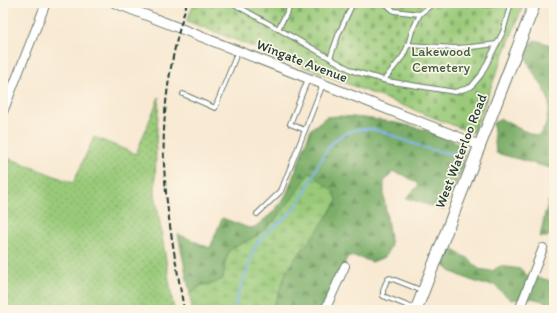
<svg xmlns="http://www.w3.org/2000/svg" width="557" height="313" font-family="Itim,sans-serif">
	<defs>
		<pattern id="grass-dots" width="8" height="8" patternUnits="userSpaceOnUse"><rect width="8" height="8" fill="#9aca79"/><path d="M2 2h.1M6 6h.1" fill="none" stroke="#7da564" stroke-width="1.8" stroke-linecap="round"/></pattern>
		<pattern id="forest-firs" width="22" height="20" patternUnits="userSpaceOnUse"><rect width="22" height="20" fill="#7bae69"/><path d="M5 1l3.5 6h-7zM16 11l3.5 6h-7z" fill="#648f57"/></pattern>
		<pattern id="wetland-marsh" width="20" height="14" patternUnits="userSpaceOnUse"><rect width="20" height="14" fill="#9aca79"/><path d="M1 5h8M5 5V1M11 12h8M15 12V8" fill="none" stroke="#7da564"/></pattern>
		<pattern id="cemetery-stones" width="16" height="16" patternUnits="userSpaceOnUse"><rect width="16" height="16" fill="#9aca79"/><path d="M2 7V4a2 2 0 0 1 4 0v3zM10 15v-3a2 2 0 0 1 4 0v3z" fill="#7da564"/></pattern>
	</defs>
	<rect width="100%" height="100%" fill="#fcf5e5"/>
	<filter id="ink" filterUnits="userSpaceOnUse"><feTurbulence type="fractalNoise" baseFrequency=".025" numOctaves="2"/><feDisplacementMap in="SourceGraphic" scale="8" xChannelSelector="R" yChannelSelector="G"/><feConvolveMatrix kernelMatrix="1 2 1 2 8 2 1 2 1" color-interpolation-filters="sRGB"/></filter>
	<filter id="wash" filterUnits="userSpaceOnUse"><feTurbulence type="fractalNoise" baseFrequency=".012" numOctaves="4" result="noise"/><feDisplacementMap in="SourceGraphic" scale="16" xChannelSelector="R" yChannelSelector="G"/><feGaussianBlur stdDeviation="0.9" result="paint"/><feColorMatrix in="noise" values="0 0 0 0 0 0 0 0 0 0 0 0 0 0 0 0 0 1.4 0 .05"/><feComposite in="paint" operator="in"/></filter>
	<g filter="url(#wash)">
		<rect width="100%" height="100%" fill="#f8e9d2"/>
		<path fill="url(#grass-dots)" stroke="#5c8456" d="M159,97L156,145L155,193L174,310H3V282L9,261L3,259V156L73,183L94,137L136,154Z"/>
		<g fill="url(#forest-firs)" stroke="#4d764e">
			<path d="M535,40L554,46V169L496,153L493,123L501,119L522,130L537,136C544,130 546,127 547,118C548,113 550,107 549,102C544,80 524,71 526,45Z"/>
			<path d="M338,116C370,117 441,127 464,149L463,167L444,210L406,198L418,186L417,183L404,175L393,172L384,182V198L391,245L385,257L372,262L361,258L348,256L321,310H294L284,308L280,310H272L287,270L295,258L315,234L337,202L310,173C296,194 282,215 263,231C253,239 241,244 230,249L225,262L223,279L213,284L201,285L190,294L178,234L210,248L222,218L249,228L255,227L271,214L280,204L287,193L311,129L326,117Z"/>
			<path d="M554,184V232L547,237H540L545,213Z"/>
			<path d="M453,249L461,255L468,258L479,269L492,271L500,266L521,269L530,278H541L554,282V310H552L543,301L531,298L511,300L494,285L482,284L470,280L450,271L440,262L446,252Z"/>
		</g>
		<path fill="url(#wetland-marsh)" stroke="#5c8456" d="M310,172L334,192L337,201L315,234L295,258L287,270L272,310H192L190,294L202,285L213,284L223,279L225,262L230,249C241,244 253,239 263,231C282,215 296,193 310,172Z"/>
		<path fill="url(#cemetery-stones)" stroke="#5c8456" d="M194,3H524L473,133L187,21Z"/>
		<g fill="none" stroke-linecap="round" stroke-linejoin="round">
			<path stroke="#86b7f2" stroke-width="2" d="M233,310C238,296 243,281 248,267C251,259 253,248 258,242C268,228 284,222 294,209C318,182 318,131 364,129C375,128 385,133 396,137C416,145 437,154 460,153"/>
		</g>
	</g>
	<g filter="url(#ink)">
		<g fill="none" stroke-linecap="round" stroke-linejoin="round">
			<defs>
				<g id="service">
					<path d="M232,3L353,71L387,81L455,92L471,87L481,75L503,32L511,3"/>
					<path d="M385,3L394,11L420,14"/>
					<path d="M479,3L488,5L504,3"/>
					<path d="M278,29L292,3"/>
					<path d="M408,45L455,48L471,47L497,44"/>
					<path d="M330,58L339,33L353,3"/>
					<path d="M308,79L290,124L305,130L323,84"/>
					<path d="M384,80L403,56L408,45L412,31L420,14L434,3"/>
					<path d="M183,94L215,108L238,51"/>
					<path d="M257,214L281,191L305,130"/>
					<path d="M416,309L383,296C382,290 385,284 388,279L390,278L423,291"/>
				</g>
				<g id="minor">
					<path d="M3,112L46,3"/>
					<path d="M325,310L345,266"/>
					<path d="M519,310L543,248"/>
				</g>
				<path id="tertiary" d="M115,3L479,145"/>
				<path id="secondary" d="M416,310L535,3"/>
			</defs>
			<use href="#service" stroke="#6b796b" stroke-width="6"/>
			<use href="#minor" stroke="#6b796b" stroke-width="10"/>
			<use href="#tertiary" stroke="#6b796b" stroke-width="11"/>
			<use href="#secondary" stroke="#6b796b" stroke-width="13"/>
			<use href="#service" stroke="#fff" stroke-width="4"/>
			<use href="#minor" stroke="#fff" stroke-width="8"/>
			<use href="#tertiary" stroke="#fff" stroke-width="9"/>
			<use href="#secondary" stroke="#fff" stroke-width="11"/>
			<path stroke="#1f3d34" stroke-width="2" stroke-dasharray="6 3" stroke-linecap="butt" d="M184,310C177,267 168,224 165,180C160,121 169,60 187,3"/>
		</g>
	</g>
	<g text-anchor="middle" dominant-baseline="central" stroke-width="3.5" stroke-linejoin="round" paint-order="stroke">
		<g font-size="14" fill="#3e6045" stroke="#fcf5e5">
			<text x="441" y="51">Lakewood<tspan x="441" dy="16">Cemetery</tspan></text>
		</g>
		<g font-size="14" fill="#1f3d34" stroke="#fcf5e5">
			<text transform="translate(302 61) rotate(21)">Wingate Avenue</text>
			<text transform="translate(461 151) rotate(-69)">West Waterloo Road</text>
		</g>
	</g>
	<rect width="557" height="313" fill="none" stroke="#fcf5e5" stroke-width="16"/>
</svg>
